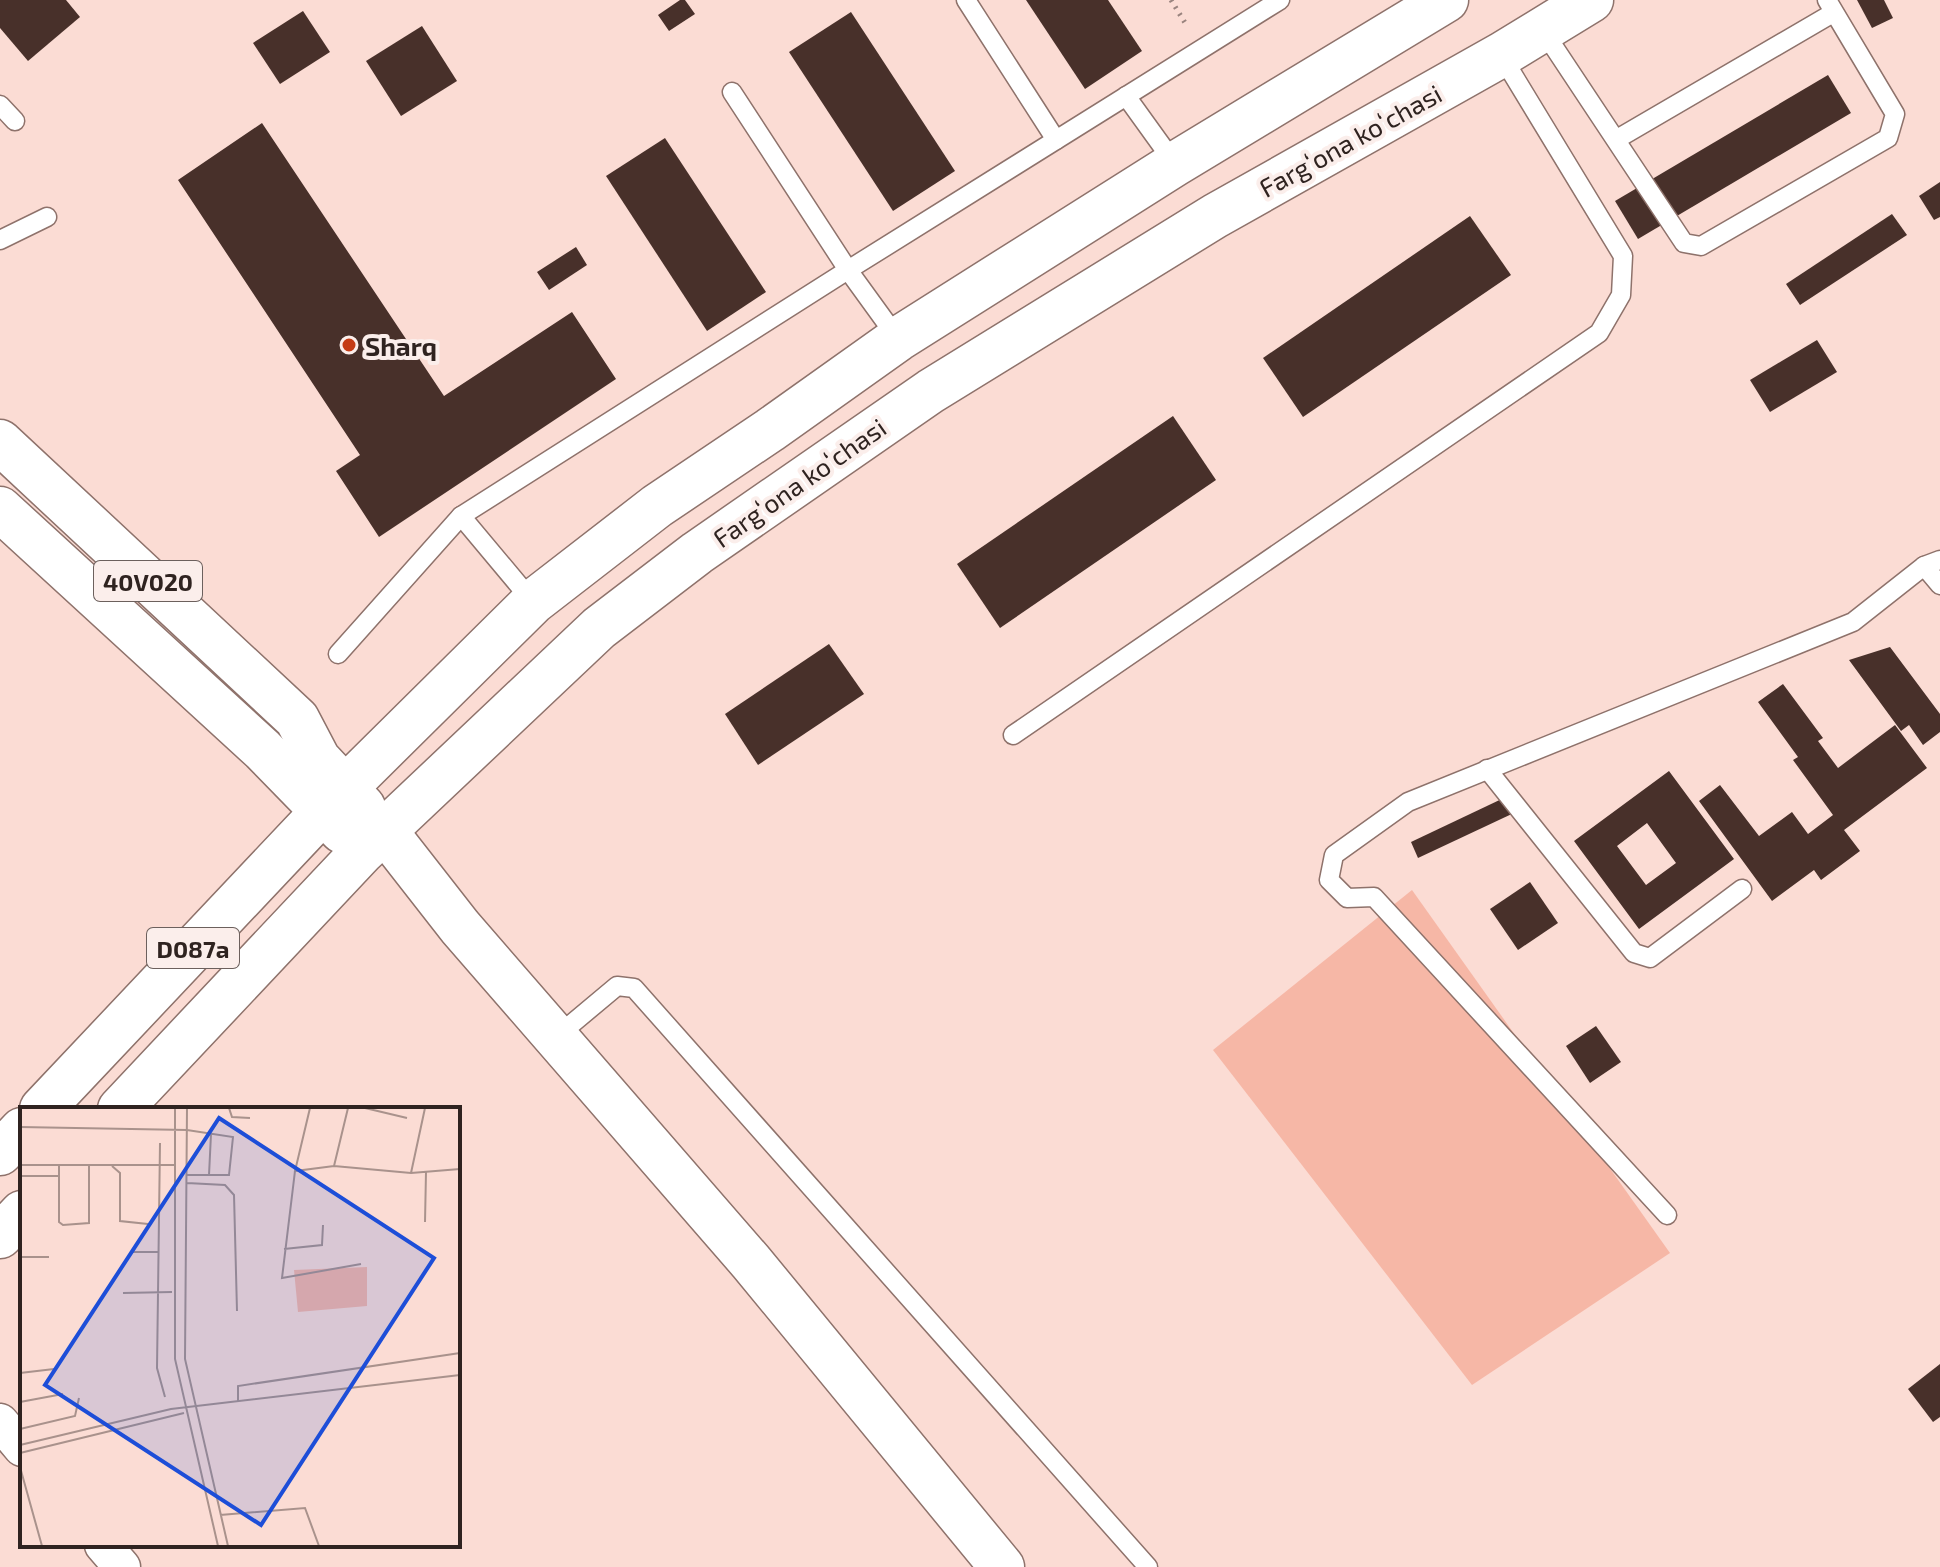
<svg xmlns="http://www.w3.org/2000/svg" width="1940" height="1567" font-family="'Exo 2',sans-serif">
	<rect width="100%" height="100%" fill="#fbdcd4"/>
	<path fill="#f6b7a6" d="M1412,890L1670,1253L1472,1385L1213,1050Z"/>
	<g fill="#48302a" fill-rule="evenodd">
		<path d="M0,0H66L80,17L28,61L0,28Z"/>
		<path d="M680,0H685L695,14L669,31L658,15Z"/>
		<path d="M1026,0H1108L1142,51L1085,89Z"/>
		<path d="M1857,0H1884L1893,18L1872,28Z"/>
		<path d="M303,11L330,52L280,84L253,43Z"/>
		<path d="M851,12L955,171L893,211L789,52Z"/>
		<path d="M422,26L457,81L401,116L366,61Z"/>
		<path d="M1828,75L1851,113L1638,239L1615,201Z"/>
		<path d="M262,123L444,396L572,312L616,379L379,537L336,471L360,455L178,180Z"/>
		<path d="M665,138L766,292L707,331L606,176Z"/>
		<path d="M1940,182V217L1934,220L1919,196Z"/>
		<path d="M1892,214L1907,235L1800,305L1786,284Z"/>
		<path d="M1470,216L1511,275L1303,417L1263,358Z"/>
		<path d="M576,247L587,265L549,290L537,272Z"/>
		<path d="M1817,340L1837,372L1770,412L1750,380Z"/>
		<path d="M1173,416L1216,480L1000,628L957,564Z"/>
		<path d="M829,644L864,694L758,765L725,714Z"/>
		<path d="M1890,647L1940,714V732L1923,745L1909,725L1901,731L1849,660Z"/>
		<path d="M1783,684L1823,738L1818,741L1838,768L1895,725L1927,768L1844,830L1860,851L1821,880L1814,870L1772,901L1699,801L1720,785L1759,836L1792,812L1808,834L1833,815L1793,760L1798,757L1758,702Z"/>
		<path d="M1669,771L1734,859L1639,929L1574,841ZM1647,823L1676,863L1646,885L1617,846Z"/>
		<path d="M1508,796L1516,812L1418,858L1411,842Z"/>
		<path d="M1530,882L1558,923L1518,950L1490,909Z"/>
		<path d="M1596,1026L1621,1062L1590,1083L1566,1046Z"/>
		<path d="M1940,1364V1417L1933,1422L1908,1389Z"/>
	</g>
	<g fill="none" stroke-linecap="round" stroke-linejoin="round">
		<defs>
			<g id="lane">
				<path d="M966,0L1056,140"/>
				<path d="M1542,29L1684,243L1701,246L1888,138L1895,114L1827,0"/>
				<path d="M732,92L848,270L898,339"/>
				<path d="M1126,96L1175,164"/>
				<path d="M0,105L15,121"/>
				<path d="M1617,139L1833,13"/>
				<path d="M0,240L47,217"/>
				<path d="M461,516L533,602"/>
				<path d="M1940,560L1924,566L1940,585"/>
				<path d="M338,654L461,516L848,270L1280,0"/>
				<path d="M1013,735L1599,333L1621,295L1623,256L1501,55"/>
				<path d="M1487,769L1634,953L1650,958L1742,889"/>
				<path d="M556,1037L617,986L634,988L1148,1567"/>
				<path d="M1667,1215L1374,897L1347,898L1329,880L1334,855L1408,802L1853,622L1924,566"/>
			</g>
			<g id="street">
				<path d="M0,1422L22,1448"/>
				<path d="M103,1545L122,1567"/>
			</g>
			<path id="secondary" d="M385,831L460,927L751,1262L1002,1567"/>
			<g id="primary">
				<path d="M0,442L297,719L318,759L363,807"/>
				<path d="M0,509L263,750L342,831"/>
				<path d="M42,1109L345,788L533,602L657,506L770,430L898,339L1175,164L1446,0"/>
				<path d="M120,1109L362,852L599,628L697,553L931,391L1215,216L1501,55L1591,0"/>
				<path d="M0,1153L22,1130"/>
				<path d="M0,1236L22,1213"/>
			</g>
		</defs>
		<use href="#lane" stroke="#8e726b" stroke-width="21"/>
		<use href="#street" stroke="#8e726b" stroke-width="39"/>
		<use href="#secondary" stroke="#8e726b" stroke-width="47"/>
		<use href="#primary" stroke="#8e726b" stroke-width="47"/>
		<path stroke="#99837e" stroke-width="5" stroke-dasharray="2 6" stroke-linecap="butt" d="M1171,0L1187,26"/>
		<use href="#lane" stroke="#fff" stroke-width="18"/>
		<use href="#street" stroke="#fff" stroke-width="36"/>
		<use href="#secondary" stroke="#fff" stroke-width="44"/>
		<use href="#primary" stroke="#fff" stroke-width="44"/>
	</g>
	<circle fill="#c43b15" stroke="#fbeeeb" stroke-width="3" cx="349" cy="345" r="8"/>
	<g text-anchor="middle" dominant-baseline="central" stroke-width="8" stroke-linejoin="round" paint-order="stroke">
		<g fill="#fbeeeb" stroke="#6c605d" stroke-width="2">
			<rect x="94" y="561" width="108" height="40" rx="6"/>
			<rect x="147" y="928" width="92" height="40" rx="6"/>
		</g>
		<g font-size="24" font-weight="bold" fill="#2f2320">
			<text x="148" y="581">40V020</text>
			<text x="193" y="948">D087a</text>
		</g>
		<g font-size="26" fill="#2f2320" stroke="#fbeeeb">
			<text transform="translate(1350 140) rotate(-29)">Fargʻona koʻchasi</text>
			<text transform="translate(799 482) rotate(-35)">Fargʻona koʻchasi</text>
		</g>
		<g font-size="26" font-weight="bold" fill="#2f2320" stroke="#fbeeeb" text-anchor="start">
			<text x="365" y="345">Sharq</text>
		</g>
	</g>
	<g transform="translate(20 1107)">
		<rect width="440" height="440" fill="#fbdcd4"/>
		<path d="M347,160V199L278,205L274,163Z" fill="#f6b7a6"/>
		<path fill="none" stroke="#a9928c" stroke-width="2" d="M155,1V252L198,439M167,1L165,252L208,439M209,1L212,10L230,11M290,1L275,64L314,59L391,66L440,62M345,1L387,11M0,20L167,23L213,30L209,68H167M140,36L137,261L145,290M0,58H156M39,58V115L43,118L69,116V58M92,59L100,66V114L128,117M314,59L328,1M275,64L262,171L341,157M391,66L405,1M189,68L191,27M0,69H39M167,76L205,78L214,88L217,204M405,115L406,65M264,142L302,138L303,118M111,145H139M0,150H29M103,186L152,185M0,266L34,262M218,294V279L440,246M0,295L43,287M0,322L55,309L59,291M0,338L151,302L440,268M0,346L164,306M0,360L22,439M200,408L285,401L299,439"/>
		<path fill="#1d4ed8" fill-opacity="0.15" stroke="#1d4ed8" stroke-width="4" d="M199,11L414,151L241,418L25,278Z"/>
		<rect width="440" height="440" fill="none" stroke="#2f2320" stroke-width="4"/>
	</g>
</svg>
